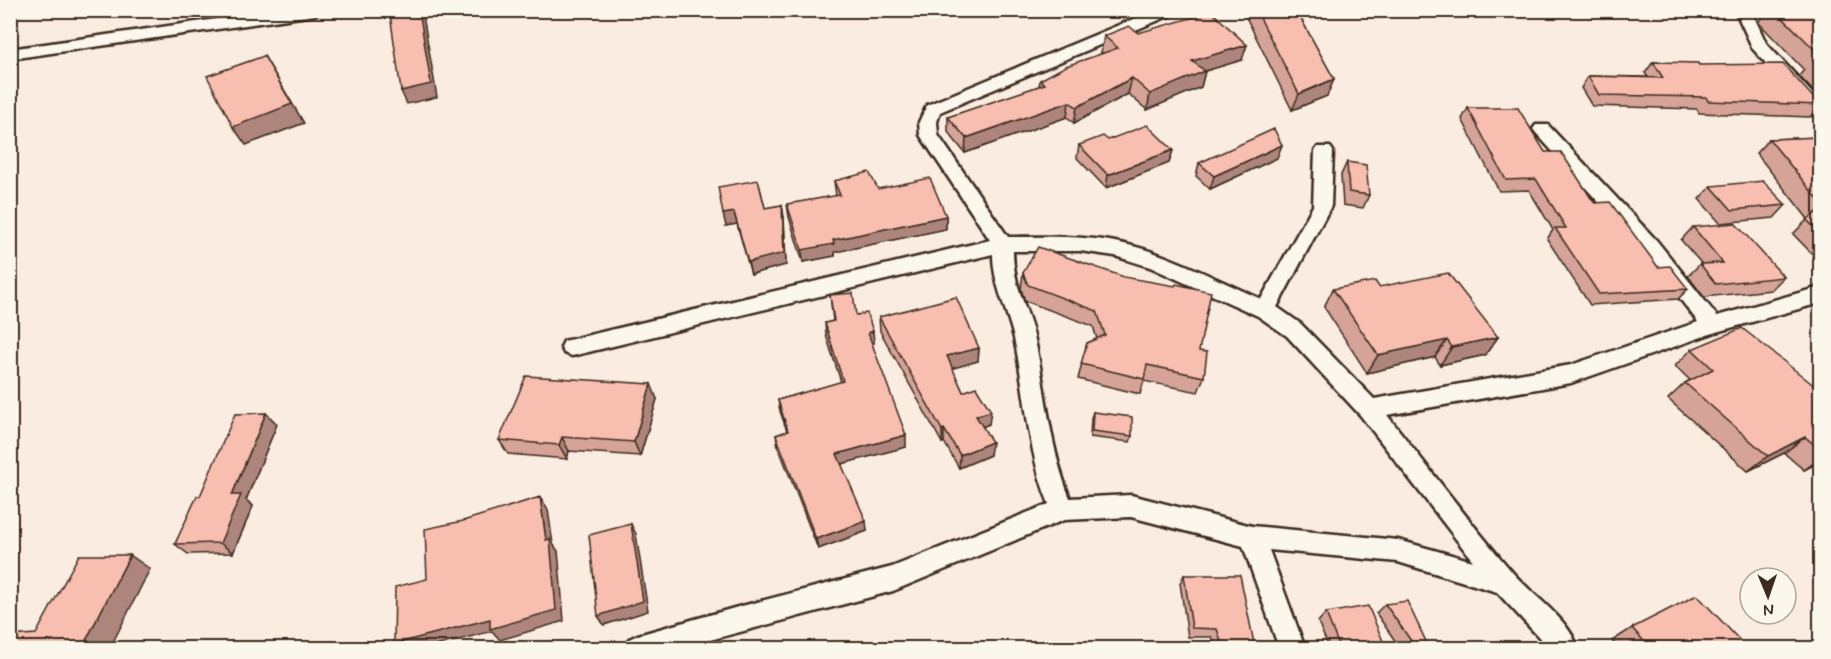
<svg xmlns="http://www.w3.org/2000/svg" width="1831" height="659" font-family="Mynerve,sans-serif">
	<rect width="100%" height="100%" fill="#faece0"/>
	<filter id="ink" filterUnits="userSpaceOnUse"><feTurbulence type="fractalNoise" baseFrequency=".0167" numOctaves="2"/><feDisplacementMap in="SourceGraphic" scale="12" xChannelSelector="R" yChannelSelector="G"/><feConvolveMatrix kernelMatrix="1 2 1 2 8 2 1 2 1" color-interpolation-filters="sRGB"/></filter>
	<g filter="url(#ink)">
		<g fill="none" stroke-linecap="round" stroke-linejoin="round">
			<defs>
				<g id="minor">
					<path d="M279,10H323L315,15L10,59V49Z"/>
					<path d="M1155,10H1178L1176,13L940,112L937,122L938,135L1008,237C1044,237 1080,235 1115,242C1165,251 1214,279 1261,299L1313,206L1315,151L1318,147H1330L1333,151L1331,206L1277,307L1301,324L1374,399L1571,365L1698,322L1643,251L1536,133L1533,129L1536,125H1548L1657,241L1717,316L1820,287V303L1716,332L1571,383L1387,415C1429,468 1469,522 1513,573C1533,596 1568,618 1578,648H1549L1497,592L1398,562L1269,550L1305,648H1279L1243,546L1131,517L1064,520L893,591L680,648H625L629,639L638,635L738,607L892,567L1049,504C1027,451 1026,393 1014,338C1007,309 993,284 993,254L572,356L564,353L561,347L564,341L990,240L920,135L919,122L927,105ZM1013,251H1080L1115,256L1150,267L1258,316L1287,336L1361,416L1473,561L1398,540L1252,526L1131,495L1070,498C1050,449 1046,392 1035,340C1028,307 1013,287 1013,251Z"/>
					<path d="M1735,10H1751L1766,43L1820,102V118L1814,116L1753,49Z"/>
				</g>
			</defs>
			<use href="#minor" stroke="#3b2a1e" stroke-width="5"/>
			<use href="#minor" fill="#fbf7ec" fill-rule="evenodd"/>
		</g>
		<g fill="#d5a397" stroke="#3b2a1e" stroke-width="1.5">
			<path d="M1246,10H1296L1334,79L1327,96L1292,110L1245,15Z"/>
			<path d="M1767,10H1821V92L1815,93L1799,76L1804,70L1759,23V21Z"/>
			<path d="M1138,33L1242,60L1205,71L1201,87L1147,110L1128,94L1074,123L1067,117L965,153L948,132V117L1039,86L1040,80L1103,53L1101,52L1104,36Z"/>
			<path d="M1653,62L1699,65L1820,105L1810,117L1699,113L1697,109L1592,106L1581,88L1588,76L1648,77L1645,73Z"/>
			<path d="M1468,108L1545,152L1658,267L1688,289L1678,299L1590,305L1547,239L1553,230L1529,190L1499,191L1462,119Z"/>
			<path d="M1821,137V263L1793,234L1808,219L1756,153L1769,139Z"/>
			<path d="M1108,140L1173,150L1169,163L1106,188L1077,158L1079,145Z"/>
			<path d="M1277,158L1210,189L1196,176L1199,163Z"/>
			<path d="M1347,162L1369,195L1363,208L1343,205L1341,175Z"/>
			<path d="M758,180L765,208L782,205L784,218L786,265L751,274L737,224L726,226Z"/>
			<path d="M834,181L946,216V229L835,252V256L803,262L789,217L787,204L836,196Z"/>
			<path d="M1711,186L1786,205L1774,218L1720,223L1699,199Z"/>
			<path d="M1693,227L1784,277L1771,290L1704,297L1688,276L1701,263L1681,240Z"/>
			<path d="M1023,273L1199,351L1204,377L1198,392L1144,381L1140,394L1078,379L1087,343L1097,339L1093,326L1025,301L1021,289Z"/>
			<path d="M1379,287L1498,337L1485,355L1440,365L1435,357L1367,373L1324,307L1333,289Z"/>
			<path d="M830,295L856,315L874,343L872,344L906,447L841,464L867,531L818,549L778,446L776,435L787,431L780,411L778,400L841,382L826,335L825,323L833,321Z"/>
			<path d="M879,317L979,348L978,361L952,368L963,392L989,424L982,427L990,455L959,468L944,442L942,443L880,331Z"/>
			<path d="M1692,349L1821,391V461L1804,470L1784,453L1748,471L1668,399L1685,383L1690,380L1675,366Z"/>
			<path d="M657,399L640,456L569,451L567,459L508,454L499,440Z"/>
			<path d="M1093,412L1132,436L1130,442L1090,437L1091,418Z"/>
			<path d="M277,424L246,500L253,506L233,553L188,554L175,544L200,496Z"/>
			<path d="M1184,575L1255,648H1215L1212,637H1188L1180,583Z"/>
			<path d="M1385,604L1429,648H1400L1376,613Z"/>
			<path d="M1326,613L1386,648H1329L1318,622Z"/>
			<path d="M1632,628L1747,648H1618L1612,641Z"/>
		</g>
		<g fill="#ae857b" stroke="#3b2a1e" stroke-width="1.5">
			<path d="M419,10L424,21L437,97L407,104L401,91Z"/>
			<path d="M1247,45L1242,60L1205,71L1201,87L1147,110L1150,94L1192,61Z"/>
			<path d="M264,56L304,123L246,145L233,127Z"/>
			<path d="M1132,78L1128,94L1074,123L1077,107Z"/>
			<path d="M1334,79L1327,96L1292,110L1299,94Z"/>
			<path d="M1069,102L1067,117L965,153L966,138Z"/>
			<path d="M1282,145L1277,158L1210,189L1214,176Z"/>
			<path d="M1173,150L1169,163L1106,188L1108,175Z"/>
			<path d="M782,205L784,218L786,265L751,274L748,262Z"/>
			<path d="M734,212L737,224L726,226L723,214Z"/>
			<path d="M946,216V229L835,252V256L803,262L802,250L833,240Z"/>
			<path d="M873,331L874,343L869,345L868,333Z"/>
			<path d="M1498,337L1485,355L1440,365L1452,347Z"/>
			<path d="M1447,340L1435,357L1367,373L1378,355Z"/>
			<path d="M979,348L978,361L947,370V356Z"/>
			<path d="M651,384L657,399L640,456L634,442Z"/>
			<path d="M991,411L989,424L975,430L976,416Z"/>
			<path d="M266,413L277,424L246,500L253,506L233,553L220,543L232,495Z"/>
			<path d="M944,429V442L942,443V430Z"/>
			<path d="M906,435V447L838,465L837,454Z"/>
			<path d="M562,437L569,451L567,459L559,445Z"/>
			<path d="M1805,437L1784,453L1748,471L1768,456Z"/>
			<path d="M992,442L990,455L959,468L960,455Z"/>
			<path d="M1821,458V461L1804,470Z"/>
			<path d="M540,497L548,510L553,544L558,551L564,621L500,640L492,631L428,648H398L394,644L546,540Z"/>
			<path d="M866,521L867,531L818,549L816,539Z"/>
			<path d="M631,524L636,534L648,611L604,625L598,616Z"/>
			<path d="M130,555L150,569L110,648H82Z"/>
		</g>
		<g fill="#f8beb0" stroke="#3b2a1e" stroke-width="1.5">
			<path d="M408,10H419L431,84L401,91L390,14Z"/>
			<path d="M1256,10H1296L1334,79L1299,94Z"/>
			<path d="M1775,10H1821V56Z"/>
			<path d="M1212,12L1247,45L1192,61L1205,71L1150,94L1132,78L1077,107L1069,102L966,138L948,117L1045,84L1040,80L1066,66L1118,48L1104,36L1129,26L1138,33Z"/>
			<path d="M264,56L292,104L233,127L207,76Z"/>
			<path d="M1813,60H1821V68Z"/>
			<path d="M1653,62L1698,63L1699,65L1783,64L1820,105L1708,101L1706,97L1599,95L1588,76L1663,78Z"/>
			<path d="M1468,108H1518L1545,152H1561L1593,201L1595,203L1610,202L1658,267L1670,266L1688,289L1599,294L1555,228H1566L1536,179L1506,180Z"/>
			<path d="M1147,125L1173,150L1108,175L1079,145L1103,136L1108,140Z"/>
			<path d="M1274,129L1282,145L1214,176L1199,163Z"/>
			<path d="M1821,137V203L1769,139Z"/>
			<path d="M1347,162L1366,165L1369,195L1349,192Z"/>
			<path d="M869,172L878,189L930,178L946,216L833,240L834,244L802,250L787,204L840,195L834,181Z"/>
			<path d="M758,180L765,208L782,205L784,253L748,262L734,212L723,214L718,187Z"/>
			<path d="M1763,181L1786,205L1732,210L1711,186Z"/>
			<path d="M1821,209V234L1807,220Z"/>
			<path d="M1735,223L1784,277L1716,284L1700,264L1723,263L1693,227Z"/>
			<path d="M1038,247L1124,277L1175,286L1176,284L1211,292L1199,351L1207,352L1204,377L1147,365L1144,379L1081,364L1087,343L1105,335L1097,311L1028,285L1023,273Z"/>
			<path d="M1448,273L1498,337L1452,347L1447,340L1378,355L1333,289L1375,281L1379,287Z"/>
			<path d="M853,293L856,315L867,313L873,331L868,333L906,435L837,454L866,521L816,539L776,435L788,431L778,400L843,381L825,323L834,321L830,295Z"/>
			<path d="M956,297L979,348L947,356L963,392L976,387L991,411L976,416L992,442L960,455L944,429L942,430L879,317Z"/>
			<path d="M1742,328L1821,391V450L1805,437L1768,456L1685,383L1713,369L1692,349Z"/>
			<path d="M526,376L651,384L634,442L562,437L559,445L499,440Z"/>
			<path d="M1093,412L1132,417V436L1092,431Z"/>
			<path d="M266,413L232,495H241L220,543L175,544L197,496H200L235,414Z"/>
			<path d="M540,497L546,540L550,539L556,610L490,629V619L394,644L395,587L427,579L425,529L463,521Z"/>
			<path d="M631,524L643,601L598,616L589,535Z"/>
			<path d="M79,555H130L82,648H10V636L36,634Z"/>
			<path d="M1184,575H1240L1255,648H1223L1217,629L1192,628Z"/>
			<path d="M1697,595L1747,648H1650L1632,628Z"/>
			<path d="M1407,601L1429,648H1416L1385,604Z"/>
			<path d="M1368,606L1386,648H1351L1349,644L1339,646L1326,613Z"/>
		</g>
	</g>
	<rect width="1831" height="659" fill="none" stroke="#fbf7ec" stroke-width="36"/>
	<rect x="18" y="18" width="1795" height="623" fill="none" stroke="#3b2a1e" stroke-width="2" filter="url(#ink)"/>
	<g transform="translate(1768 596) rotate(178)"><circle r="28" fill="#fbf7ec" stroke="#aea59a" stroke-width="1.5"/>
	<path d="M0-4.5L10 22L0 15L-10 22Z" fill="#3b2a1e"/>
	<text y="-9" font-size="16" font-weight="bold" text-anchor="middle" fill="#3b2a1e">N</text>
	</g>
</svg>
